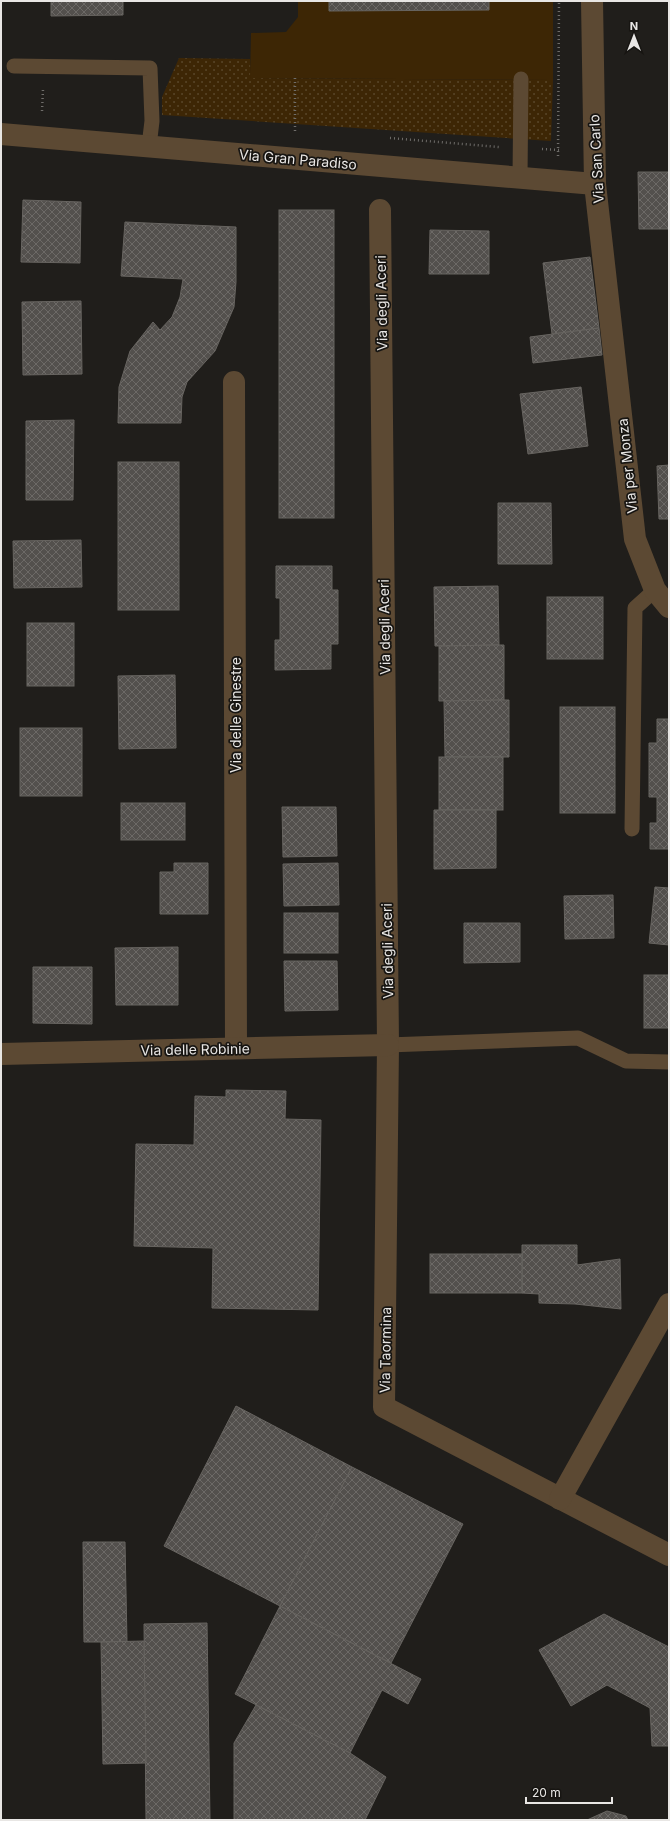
<svg xmlns="http://www.w3.org/2000/svg" width="670" height="1821" font-family="Inter,sans-serif">
	<defs>
		<pattern id="grass-dots" width="8" height="8" patternUnits="userSpaceOnUse"><rect width="8" height="8" fill="#3d2605"/><path d="M2 2h.1M6 6h.1" fill="none" stroke="#594629" stroke-width="1.8" stroke-linecap="round"/></pattern>
		<pattern id="building-cross-hatch" width="8" height="8" patternUnits="userSpaceOnUse"><rect width="8" height="8" fill="#53504d"/><path d="M0 0l8 8M0 8l8-8" fill="none" stroke="#6c6966"/></pattern>
	</defs>
	<rect width="100%" height="100%" fill="#201e1b"/>
	<path fill="url(#grass-dots)" d="M179,58L250,59L251,78L553,80L551,141L162,115V97Z"/>
	<path fill="#3d2605" d="M298,1H329L330,11L489,10V1H553V80L250,78L251,33L286,32L298,17Z"/>
	<g fill="url(#building-cross-hatch)" stroke="#676460">
		<path d="M51,1H123V15L51,16Z"/>
		<path d="M329,1H489V10L329,11Z"/>
		<path d="M638,172H669V229H639Z"/>
		<path d="M23,200L81,202L80,263L21,262Z"/>
		<rect x="279" y="210" width="55" height="308"/>
		<path d="M125,222L236,227V282L234,307L215,351L187,382L182,397L181,423H118L119,387L130,351L153,322L160,330L172,317L180,297L183,279L121,276Z"/>
		<path d="M430,230L489,231V274H429Z"/>
		<path d="M590,257L599,328L552,334L543,263Z"/>
		<path d="M81,301L82,374L23,375L22,302Z"/>
		<path d="M599,328L602,355L533,363L530,337Z"/>
		<path d="M581,387L588,446L528,454L520,394Z"/>
		<path d="M74,420L73,500H26V421Z"/>
		<rect x="118" y="462" width="61" height="148"/>
		<path d="M669,465V519H659L657,466Z"/>
		<path d="M498,503H551L552,564H498Z"/>
		<path d="M81,540L82,587L14,588L13,541Z"/>
		<path d="M276,566H332V590H338V644H331V669L275,670V640H280V598H276Z"/>
		<path d="M498,586L499,645L435,646L434,587Z"/>
		<rect x="547" y="597" width="56" height="62"/>
		<rect x="27" y="623" width="47" height="63"/>
		<path d="M499,645H504V700L439,701V646Z"/>
		<path d="M175,675L176,748L119,749L118,676Z"/>
		<path d="M504,700H509V757H445L444,701Z"/>
		<rect x="560" y="707" width="55" height="106"/>
		<path d="M657,719H669V849H650V823H657V797H649V743H657Z"/>
		<rect x="20" y="728" width="62" height="68"/>
		<rect x="439" y="757" width="64" height="53"/>
		<rect x="121" y="803" width="64" height="37"/>
		<path d="M282,807H336L337,856L283,857Z"/>
		<path d="M434,810H496V868L434,869Z"/>
		<path d="M174,863H208V914H160V872H174Z"/>
		<path d="M338,863L339,905L284,906L283,864Z"/>
		<path d="M655,887L669,888V945L649,943Z"/>
		<path d="M613,895L614,938L565,939L564,896Z"/>
		<rect x="284" y="913" width="54" height="40"/>
		<path d="M464,923H520V962L464,963Z"/>
		<path d="M178,947V1005H116L115,948Z"/>
		<path d="M284,961H337L338,1010L285,1011Z"/>
		<path d="M33,967H92V1024L33,1023Z"/>
		<rect x="644" y="975" width="25" height="53"/>
		<path d="M226,1090L286,1091L285,1119L321,1120L318,1310L212,1308L213,1248L134,1246L136,1144L194,1145L195,1096L226,1097Z"/>
		<path d="M522,1245H577V1265L620,1259L621,1309L575,1304L539,1303V1294L522,1293Z"/>
		<rect x="430" y="1254" width="92" height="39"/>
		<path d="M236,1406L352,1467L280,1606L164,1546Z"/>
		<path d="M352,1467L463,1524L391,1663L280,1606Z"/>
		<path d="M83,1542H125L127,1642H84Z"/>
		<path d="M280,1606L421,1679L408,1704L382,1690L350,1753L235,1694Z"/>
		<path d="M604,1614L669,1647V1746H652L650,1708L607,1685L571,1706L539,1650Z"/>
		<path d="M207,1623L210,1820H146L144,1624Z"/>
		<path d="M144,1641L146,1763L103,1764L101,1642Z"/>
		<path d="M256,1705L350,1753L386,1777L365,1820H234V1743Z"/>
		<path d="M607,1811L626,1816L628,1820H587Z"/>
	</g>
	<g fill="none" stroke-linecap="round" stroke-linejoin="round">
		<g stroke="#6f6d6a" stroke-width="2.5" stroke-dasharray="1 3" stroke-linecap="butt">
			<path d="M295,78V131"/>
			<path d="M42,111L43,89"/>
			<path d="M390,138L499,147"/>
			<path d="M542,149L559,150"/>
			<path d="M558,156L559,1"/>
		</g>
		<g stroke="#5c4933" stroke-width="15">
			<path d="M14,66L150,68L152,121L149,146"/>
			<path d="M520,177L521,79"/>
			<path d="M632,829L635,608L655,590"/>
			<path d="M388,1045L578,1038L626,1061L669,1062"/>
		</g>
		<g stroke="#5c4933" stroke-width="22">
			<path d="M592,1L595,184L635,539L655,590L669,607"/>
			<path d="M1,134L595,184"/>
			<path d="M380,210L388,1045L384,1407L669,1555"/>
			<path d="M234,382L236,1048"/>
			<path d="M1,1054L388,1045"/>
			<path d="M560,1499L669,1304"/>
		</g>
	</g>
	<g text-anchor="middle" dominant-baseline="central" stroke-width="3.5" stroke-linejoin="round" paint-order="stroke">
		<g font-size="14" fill="#e8e6e4" stroke="#171512">
			<text transform="translate(298 159) rotate(5)">Via Gran Paradiso</text>
			<text transform="translate(596 159) rotate(-93)">Via San Carlo</text>
			<text transform="translate(381 303) rotate(-91)">Via degli Aceri</text>
			<text transform="translate(627 466) rotate(-96)">Via per Monza</text>
			<text transform="translate(384 627) rotate(-91)">Via degli Aceri</text>
			<text transform="translate(235 715) rotate(-90)">Via delle Ginestre</text>
			<text transform="translate(387 951) rotate(-91)">Via degli Aceri</text>
			<text transform="translate(195 1049) rotate(-1)">Via delle Robinie</text>
			<text transform="translate(385 1350) rotate(-89)">Via Taormina</text>
		</g>
	</g>
	<rect width="670" height="1821" fill="none" stroke="#e8e6e4" stroke-width="4"/>
	<g transform="translate(634 36)" stroke="#171512" stroke-width="3" paint-order="stroke">
	<path d="M0-3L7 15L0 10L-7 15Z" fill="#e8e6e4"/>
	<text y="-6" font-size="11" font-weight="bold" text-anchor="middle" fill="#e8e6e4">N</text>
	</g>
	<path d="M526 1797v6h86v-6" fill="none" stroke="#e8e6e4" stroke-width="2"/>
	<text x="532" y="1797" font-size="12" fill="#e8e6e4" stroke="#171512" stroke-width="3" paint-order="stroke">20 m</text>
</svg>
